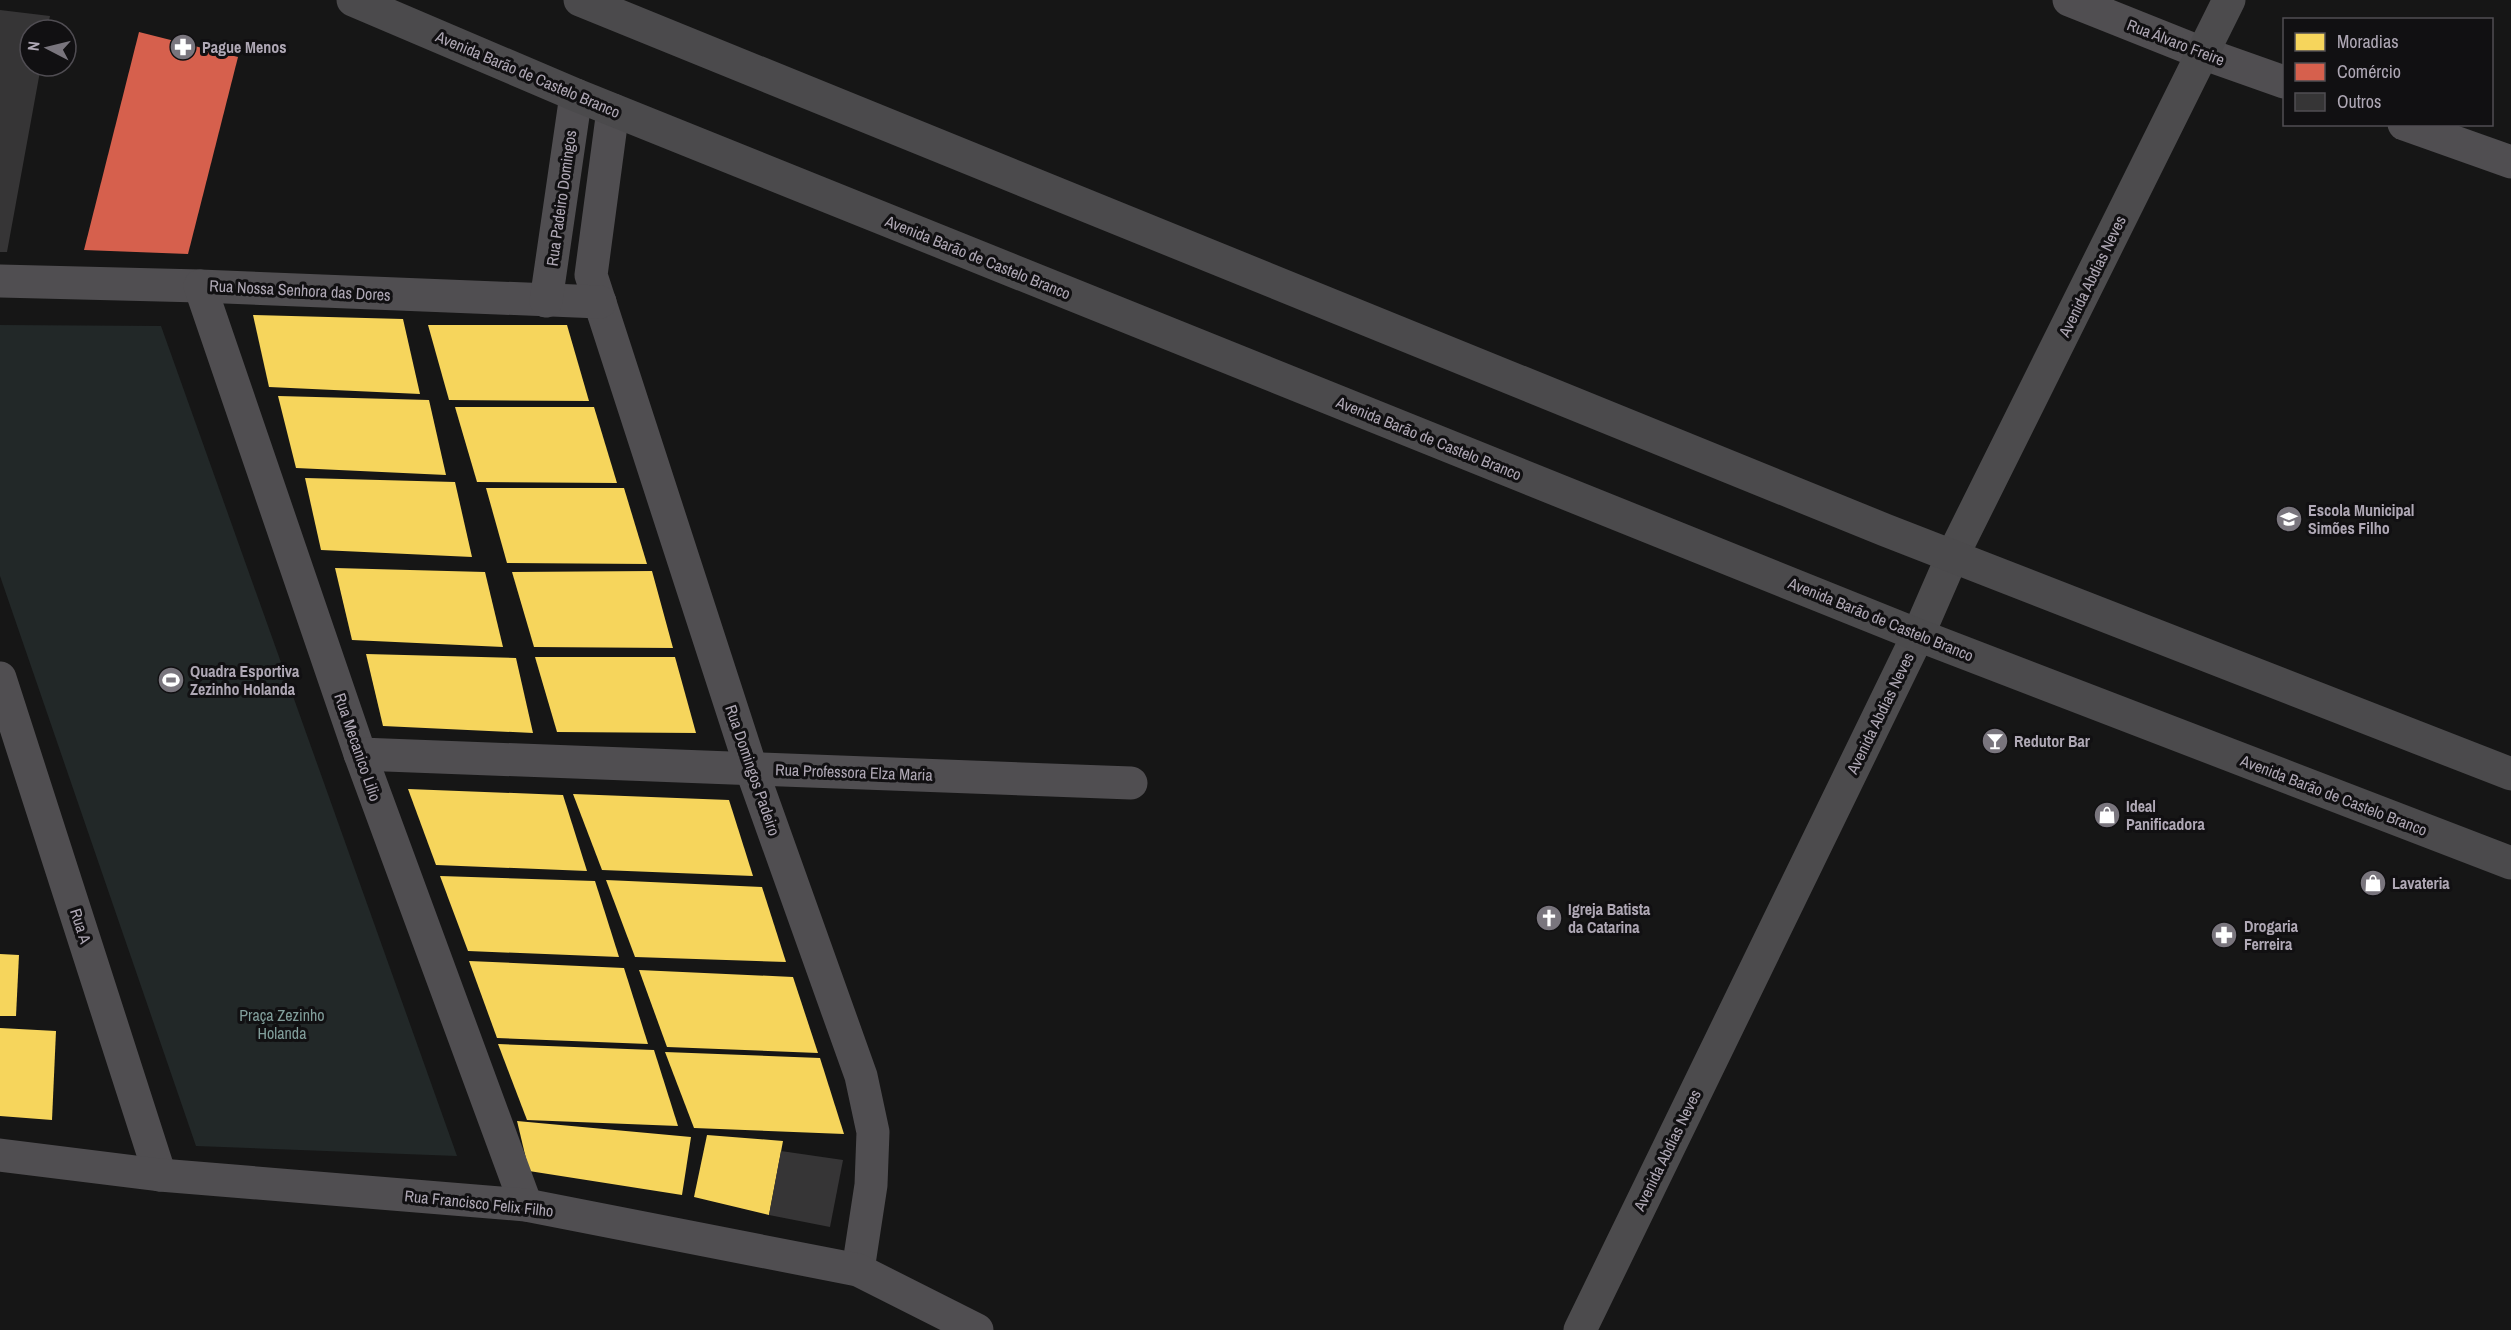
<svg xmlns="http://www.w3.org/2000/svg" width="2511" height="1330" font-family="'Archivo Narrow',sans-serif">
	<rect width="100%" height="100%" fill="#161616"/>
	<path fill="#222828" d="M0,325L161,326L457,1156L196,1146L0,576Z"/>
	<g fill="#f6d55c">
		<path d="M253,315L403,319L420,394L269,387Z"/>
		<path d="M428,325H567L589,401L449,400Z"/>
		<path d="M278,396L429,400L446,475L296,468Z"/>
		<path d="M455,407H594L617,483L477,482Z"/>
		<path d="M305,478L455,482L472,557L321,550Z"/>
		<path d="M486,488H624L647,564L507,563Z"/>
		<path d="M335,568L485,572L503,647L352,640Z"/>
		<path d="M652,571L673,648L534,647L512,572Z"/>
		<path d="M366,654L516,658L533,733L383,726Z"/>
		<path d="M535,657H675L696,733L557,732Z"/>
		<path d="M408,789L563,795L587,871L436,865Z"/>
		<path d="M573,794L729,800L753,876L602,870Z"/>
		<path d="M440,876L595,881L619,957L468,951Z"/>
		<path d="M606,880L762,887L786,962L635,957Z"/>
		<path d="M0,954L19,955L16,1016H0Z"/>
		<path d="M469,961L624,968L648,1044L497,1038Z"/>
		<path d="M639,970L793,977L818,1053L667,1047Z"/>
		<path d="M0,1028L56,1031L52,1120L0,1116Z"/>
		<path d="M498,1044L654,1050L678,1126L527,1120Z"/>
		<path d="M665,1052L820,1058L844,1134L694,1128Z"/>
		<path d="M517,1121L691,1137L682,1195L529,1171Z"/>
		<path d="M707,1135L783,1141L769,1215L694,1197Z"/>
	</g>
	<path fill="#d6604d" d="M139,32L238,57L188,254L84,250Z"/>
	<g fill="#363536">
		<path d="M0,10L50,16L47,30H30V66H41L7,252H0Z"/>
		<path d="M781,1151L843,1160L830,1227L769,1215Z"/>
	</g>
	<g fill="none" stroke-linecap="round" stroke-linejoin="round">
		<g stroke="#504e51" stroke-width="33">
			<path d="M2069,0L2202,53L2284,82"/>
			<path d="M613,110L591,275L751,768L861,1076L873,1132L871,1185L858,1270"/>
			<path d="M2404,124L2511,162"/>
			<path d="M0,281L200,286L600,302"/>
			<path d="M200,286L360,754L526,1205"/>
			<path d="M546,301L576,95"/>
			<path d="M0,678L160,1175"/>
			<path d="M360,754L1131,783"/>
			<path d="M0,1155L160,1175L526,1205L858,1270L977,1330"/>
		</g>
		<path stroke="#4c4b4d" stroke-width="33" d="M1580,1330L1918,635L1952,557L2229,0"/>
		<g stroke="#4b4a4c" stroke-width="33">
			<path d="M353,0L576,95L1918,635L2511,863"/>
			<path d="M580,0L1885,530L2511,774"/>
		</g>
	</g>
	<defs>
		<symbol id="pharmacy-disc" viewBox="-11 -11 22 22"><circle r="9.5" fill="#79757d" stroke="#111012"/><path d="M-2-6h4v4h4v4h-4v4h-4v-4h-4v-4h4Z" fill="#fff"/></symbol>
		<symbol id="school-disc" viewBox="-11 -11 22 22"><circle r="9.5" fill="#79757d" stroke="#111012"/><path d="M0-5L7-2L0 1L-7-2ZM-4 1L0 2.5L4 1V4Q0 6-4 4Z" fill="#fff"/></symbol>
		<symbol id="stadium-disc" viewBox="-11 -11 22 22"><circle r="9.5" fill="#79757d" stroke="#111012"/><path d="M0-5a6.5 5 0 1 0 0 10a6.5 5 0 1 0 0-10ZM-3.5-1.8h7v3.6h-7Z" fill="#fff"/></symbol>
		<symbol id="bar-disc" viewBox="-11 -11 22 22"><circle r="9.5" fill="#79757d" stroke="#111012"/><path d="M-6-5H6L.8 .8V4.5H3.5V6h-7V4.5H-.8V.8Z" fill="#fff"/></symbol>
		<symbol id="shop-disc" viewBox="-11 -11 22 22"><circle r="9.5" fill="#79757d" stroke="#111012"/><path d="M-5-2.5h2.3a2.7 3.5 0 0 1 5.4 0H5L5.5 6h-11ZM-1.5-2.5h3a1.5 2.3 0 0 0-3 0Z" fill="#fff"/></symbol>
		<symbol id="church-disc" viewBox="-11 -11 22 22"><circle r="9.5" fill="#79757d" stroke="#111012"/><path d="M-1.2-6h2.4v3.5h3.3v2.4h-3.3V6h-2.4V-.1h-3.3v-2.4h3.3Z" fill="#fff"/></symbol>
	</defs>
	<g fill-rule="evenodd">
		<use href="#pharmacy-disc" x="168" y="32" width="30" height="30"/>
		<use href="#school-disc" x="2274" y="504" width="30" height="30"/>
		<use href="#stadium-disc" x="156" y="665" width="30" height="30"/>
		<use href="#bar-disc" x="1980" y="726" width="30" height="30"/>
		<use href="#shop-disc" x="2092" y="800" width="30" height="30"/>
		<use href="#shop-disc" x="2358" y="868" width="30" height="30"/>
		<use href="#church-disc" x="1534" y="903" width="30" height="30"/>
		<use href="#pharmacy-disc" x="2209" y="920" width="30" height="30"/>
	</g>
	<g text-anchor="middle" dominant-baseline="central" stroke-width="6" stroke-linejoin="round" paint-order="stroke">
		<g font-size="16" fill="#afa8b5" stroke="#111012">
			<text transform="translate(2176 42) rotate(21)">Rua Álvaro Freire</text>
			<text transform="translate(528 74) rotate(23)">Avenida Barão de Castelo Branco</text>
			<text transform="translate(561 198) rotate(-82)">Rua Padeiro Domingos</text>
			<text transform="translate(978 257) rotate(22)">Avenida Barão de Castelo Branco</text>
			<text transform="translate(2092 276) rotate(-64)">Avenida Abdias Neves</text>
			<text transform="translate(300 290) rotate(3)">Rua Nossa Senhora das Dores</text>
			<text transform="translate(1429 438) rotate(22)">Avenida Barão de Castelo Branco</text>
			<text transform="translate(1881 619) rotate(22)">Avenida Barão de Castelo Branco</text>
			<text transform="translate(1880 713) rotate(-64)">Avenida Abdias Neves</text>
			<text transform="translate(358 747) rotate(71)">Rua Mecanico Lilio</text>
			<text transform="translate(753 770) rotate(71)">Rua Domingos Padeiro</text>
			<text transform="translate(854 772) rotate(2)">Rua Professora Elza Maria</text>
			<text transform="translate(2334 795) rotate(21)">Avenida Barão de Castelo Branco</text>
			<text transform="translate(81 926) rotate(72)">Rua A</text>
			<text transform="translate(1667 1150) rotate(-64)">Avenida Abdias Neves</text>
			<text transform="translate(479 1203) rotate(6)">Rua Francisco Felix Filho</text>
		</g>
		<g font-size="16" font-weight="bold" fill="#afa8b5" stroke="#111012" text-anchor="start">
			<text x="202" y="47">Pague Menos</text>
			<text x="2308" y="510">Escola Municipal<tspan x="2308" dy="18">Simões Filho</tspan></text>
			<text x="190" y="671">Quadra Esportiva<tspan x="190" dy="18">Zezinho Holanda</tspan></text>
			<text x="2014" y="741">Redutor Bar</text>
			<text x="2126" y="806">Ideal<tspan x="2126" dy="18">Panificadora</tspan></text>
			<text x="2392" y="883">Lavateria</text>
			<text x="1568" y="909">Igreja Batista<tspan x="1568" dy="18">da Catarina</tspan></text>
			<text x="2244" y="926">Drogaria<tspan x="2244" dy="18">Ferreira</tspan></text>
		</g>
		<g font-size="16" fill="#819e9b" stroke="#111012">
			<text x="282" y="1015">Praça Zezinho<tspan x="282" dy="18">Holanda</tspan></text>
		</g>
	</g>
	<rect x="2283" y="18" width="210" height="108" fill="#111012" stroke="#504d53" stroke-width="1.5"/>
	<rect x="2295" y="33" width="30" height="18" fill="#f6d55c" stroke="#504d53" stroke-width="1.5"/>
	<text x="2337" y="48" font-size="18" fill="#afa8b5">Moradias</text>
	<rect x="2295" y="63" width="30" height="18" fill="#d6604d" stroke="#504d53" stroke-width="1.5"/>
	<text x="2337" y="78" font-size="18" fill="#afa8b5">Comércio</text>
	<rect x="2295" y="93" width="30" height="18" fill="#363536" stroke="#504d53" stroke-width="1.5"/>
	<text x="2337" y="108" font-size="18" fill="#afa8b5">Outros</text>
	<g transform="translate(48 48) rotate(277)"><circle r="28" fill="#111012" stroke="#504d53" stroke-width="1.5"/>
	<path d="M0-4.5L10 22L0 15L-10 22Z" fill="#79757d"/>
	<text y="-9" font-size="16" font-weight="bold" text-anchor="middle" fill="#afa8b5">N</text>
	</g>
</svg>
